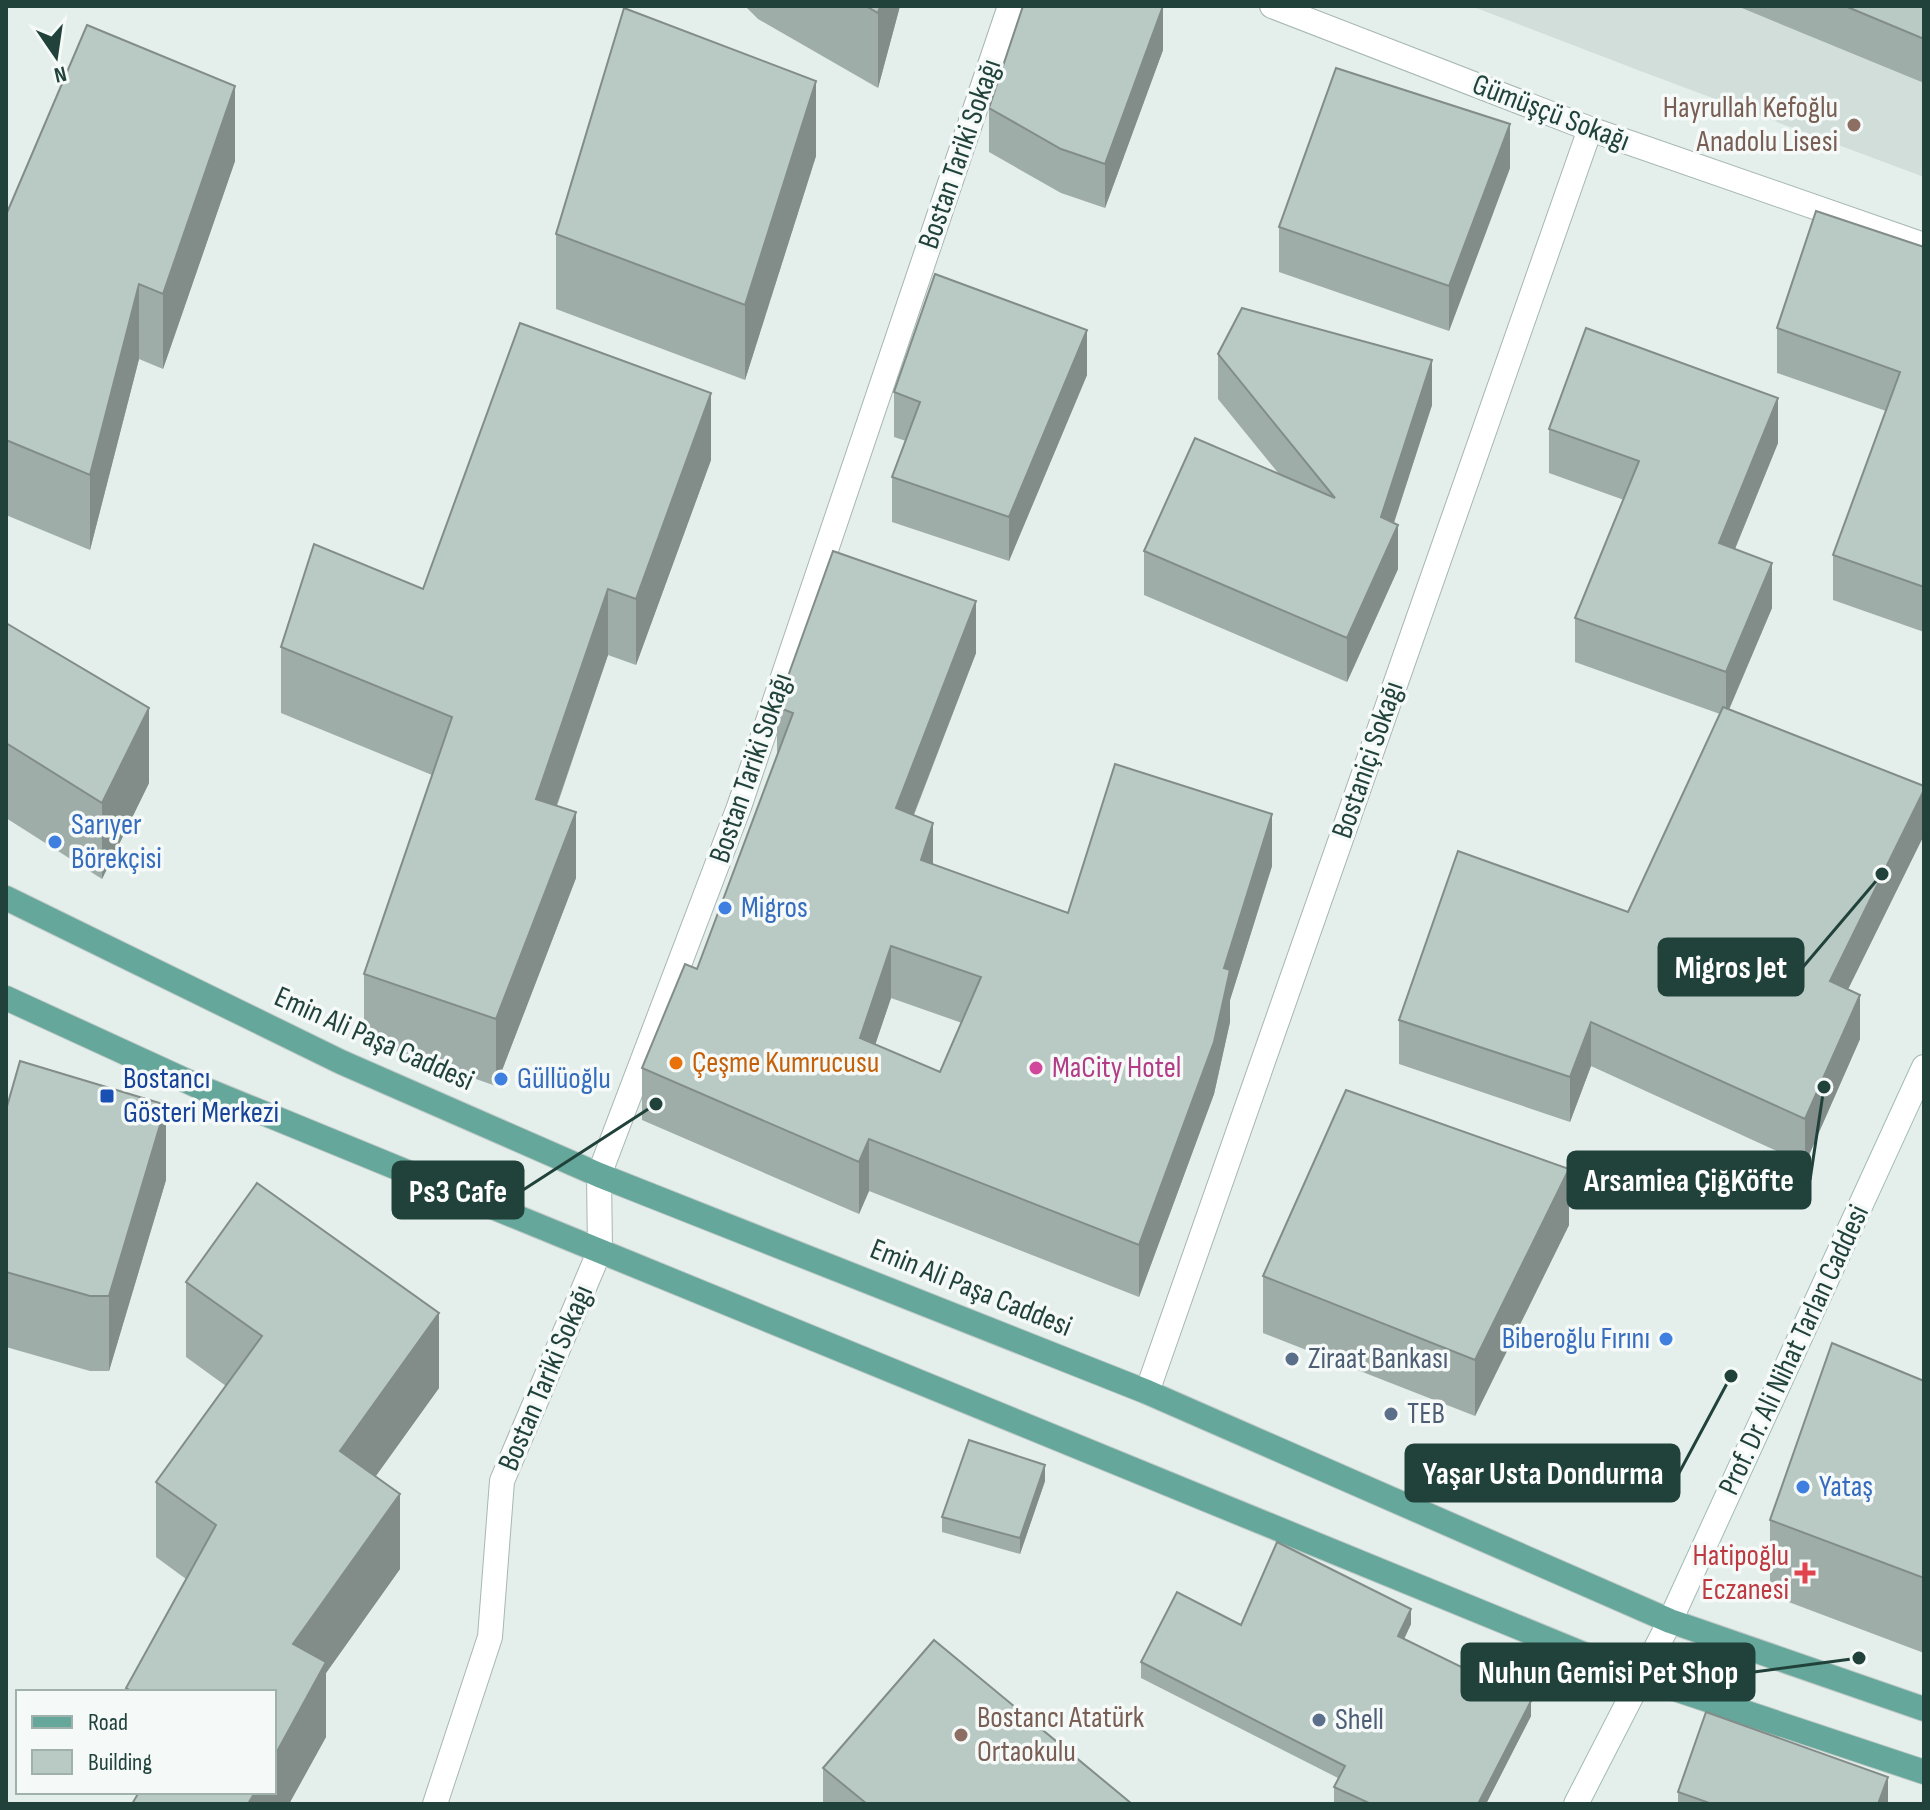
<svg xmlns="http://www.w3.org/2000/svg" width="1930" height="1810" font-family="'Sofia Sans Condensed',sans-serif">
	<rect width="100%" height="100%" fill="#e4eeea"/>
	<path fill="#d2deda" d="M1471,6H1924V177L1643,72Z"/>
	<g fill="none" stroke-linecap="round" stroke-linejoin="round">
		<defs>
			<g id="minor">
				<path d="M1272,6L1590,129L1924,245"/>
				<path d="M1147,1392L1590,129"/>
				<path d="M435,1804L490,1637L502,1481L600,1250L599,1175L739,807L1010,6"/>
			</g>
			<path id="secondary" d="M1576,1804L1670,1621L1924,1067"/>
			<g id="primary">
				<path d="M6,898L341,1062L599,1175L1147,1392L1670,1621L1924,1709"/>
				<path d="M6,998L202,1088L1642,1678L1924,1772"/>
			</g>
		</defs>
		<use href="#minor" stroke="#a6b7b2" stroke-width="26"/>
		<use href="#secondary" stroke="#a1bbb4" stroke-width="26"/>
		<use href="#primary" stroke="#c1cac8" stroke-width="26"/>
		<use href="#minor" stroke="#fff" stroke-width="24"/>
		<use href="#secondary" stroke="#fff" stroke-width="24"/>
		<use href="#primary" stroke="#65a79b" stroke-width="24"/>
	</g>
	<g fill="#9fada9" fill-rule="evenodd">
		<path d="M745,6H900L878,88L758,19Z"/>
		<path d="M1737,6H1924V83Z"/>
		<path d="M1163,50L1105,208L1061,193L989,152V108Z"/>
		<path d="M816,156L745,380L556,309V234Z"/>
		<path d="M235,161L163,369L139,359L90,550L6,515V215Z"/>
		<path d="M1510,168L1449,331L1279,272V227Z"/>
		<path d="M1924,247V632L1833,600V555L1886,411L1777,373V328Z"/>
		<path d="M1218,354L1432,405L1394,523L1398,569L1347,682L1144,595V551L1279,474L1218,399Z"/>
		<path d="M1087,375L1009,561L892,522V477L906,441L894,437V392Z"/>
		<path d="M1549,429L1778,443L1735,549L1772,608L1729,710L1924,786V835L1848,989L1860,1039L1805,1164L1591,1066L1570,1122L1399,1064V1020L1628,912L1720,714L1575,662V618L1624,500L1549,473Z"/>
		<path d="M711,460L636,665L608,655L557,806L576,878L496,1086L364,1040V974L432,775L281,713V647L423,589Z"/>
		<path d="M6,623L149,783L102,879L6,818Z"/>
		<path d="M976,653L914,815L933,865L1068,913L1272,866L1230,1000V1022L1214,1094L1139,1297L869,1191L859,1214L642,1120V1068L697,969L777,756V707ZM891,998L962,1023L940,1072L875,1044Z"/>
		<path d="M6,1110L166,1180L109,1371H90L6,1347Z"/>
		<path d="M1569,1225L1475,1416L1263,1333V1276Z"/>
		<path d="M186,1282L439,1388L375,1477L400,1569L326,1673V1737L289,1804H132L274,1692H126V1688L186,1579L156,1557V1482L226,1386L186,1357Z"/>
		<path d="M1924,1381V1653L1770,1595V1520Z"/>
		<path d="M1045,1481L1020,1554L942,1532V1517Z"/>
		<path d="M1411,1624L1404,1639L1531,1716L1486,1804H1337L1334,1803V1787L1338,1778L1141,1678V1662L1241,1625Z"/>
		<path d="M823,1768L1132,1804H823Z"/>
		<path d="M1678,1792L1888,1804H1678Z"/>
	</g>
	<g fill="#828d89">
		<path d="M880,6H900L878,88V13Z"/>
		<path d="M1163,6V50L1105,208V164Z"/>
		<path d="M816,81V156L745,380V305Z"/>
		<path d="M235,86V161L163,369V294Z"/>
		<path d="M1510,124V168L1449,331V286Z"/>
		<path d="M139,284V359L90,550V475Z"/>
		<path d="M1087,330V375L1009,561V517Z"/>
		<path d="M1432,360V405L1381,562V517Z"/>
		<path d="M711,393V460L636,665V599Z"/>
		<path d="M1778,398V443L1719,588V543Z"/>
		<path d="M1398,525V569L1347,682V638Z"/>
		<path d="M1772,563V608L1726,716V672Z"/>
		<path d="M608,589V655L536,865V799Z"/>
		<path d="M976,601V653L896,860V808Z"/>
		<path d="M149,708V783L102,879V803Z"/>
		<path d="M1924,790V835L1830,1026V981Z"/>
		<path d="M576,812V878L496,1086V1019Z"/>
		<path d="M1272,814V866L1230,1000V1022L1214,1094L1139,1297V1245Z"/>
		<path d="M933,823V875L921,860Z"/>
		<path d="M891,946V998L860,1090V1038Z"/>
		<path d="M1860,995V1039L1805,1164V1119Z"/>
		<path d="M1591,1022V1066L1570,1122V1077Z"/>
		<path d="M166,1105V1180L109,1371V1296Z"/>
		<path d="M869,1139V1191L859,1214V1162Z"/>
		<path d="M1569,1169V1225L1475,1416V1360Z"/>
		<path d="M439,1313V1388L340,1526V1451Z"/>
		<path d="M1045,1465V1481L1020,1554V1538Z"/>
		<path d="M400,1494V1569L326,1673V1737L289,1804H248L255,1792H274V1757L293,1644Z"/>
		<path d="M1411,1609V1624L1398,1652V1636Z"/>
		<path d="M1531,1701V1716L1486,1804H1478Z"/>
		<path d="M1888,1777V1804H1878Z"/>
	</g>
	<g fill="#b9c9c4" stroke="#828d89" stroke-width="2" fill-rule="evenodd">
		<path d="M866,6H880L878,13Z"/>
		<path d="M1023,6H1163L1105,164L1061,149L989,108Z"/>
		<path d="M1845,6H1924V39Z"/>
		<path d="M624,8L816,81L745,305L556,234Z"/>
		<path d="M87,25L235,86L163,294L139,284L90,475L6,440V215Z"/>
		<path d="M1336,68L1510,124L1449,286L1279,227Z"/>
		<path d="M1816,211L1924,247V587L1833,555L1900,372L1777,328Z"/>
		<path d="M935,274L1087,330L1009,517L892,477L920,402L894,392Z"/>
		<path d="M1242,308L1432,360L1381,517L1398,525L1347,638L1144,551L1195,438L1335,498L1218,354Z"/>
		<path d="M520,323L711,393L636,599L608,589L536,799L576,812L496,1019L364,974L452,717L281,647L314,544L423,589Z"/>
		<path d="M1586,328L1778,398L1719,543L1772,563L1726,672L1575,618L1639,461L1549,429Z"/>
		<path d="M833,551L976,601L896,808L933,823L921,860L1068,913L1115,764L1272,814L1224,968L1230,970L1214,1042L1139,1245L869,1139L859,1162L642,1068L685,964L697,969L793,713L777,707ZM891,946L981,977L940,1072L860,1038Z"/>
		<path d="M6,623L149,708L102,803L6,743Z"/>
		<path d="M1723,707L1924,786V790L1830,981L1860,995L1805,1119L1591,1022L1570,1077L1399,1020L1458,851L1628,912Z"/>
		<path d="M20,1061L166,1105L109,1296H90L6,1272V1110Z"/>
		<path d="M1346,1090L1569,1169L1475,1360L1263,1276Z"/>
		<path d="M257,1183L439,1313L340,1451L400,1494L293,1644L326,1662L274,1757V1692H133L126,1688L216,1525L156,1482L262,1336L186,1282Z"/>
		<path d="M1832,1343L1924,1381V1578L1770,1520Z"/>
		<path d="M969,1440L1045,1465L1020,1538L942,1517Z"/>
		<path d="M1277,1542L1411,1609L1398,1636L1531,1701L1478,1804H1371L1334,1787L1345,1766L1141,1662L1177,1592L1241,1625Z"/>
		<path d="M934,1640L1132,1804H867L823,1768Z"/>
		<path d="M1706,1712L1888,1777L1878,1804H1712L1678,1792Z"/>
		<path d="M139,1792H255L248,1804H132Z"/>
	</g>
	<g fill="#8d6e63" stroke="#f5faf8" stroke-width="3">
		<circle cx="1854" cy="125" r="8"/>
		<circle cx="961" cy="1735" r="8"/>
	</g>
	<g fill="#3f7fe0" stroke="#f5faf8" stroke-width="3">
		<circle cx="55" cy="842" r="8"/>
		<circle cx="725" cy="908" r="8"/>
		<circle cx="501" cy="1079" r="8"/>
		<circle cx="1666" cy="1339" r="8"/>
		<circle cx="1803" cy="1487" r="8"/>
	</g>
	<circle fill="#e8710a" stroke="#f5faf8" stroke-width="3" cx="676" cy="1063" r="8"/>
	<circle fill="#d1479c" stroke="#f5faf8" stroke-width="3" cx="1036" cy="1068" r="8"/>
	<rect fill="#1a4fb4" stroke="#f5faf8" stroke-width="3" x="99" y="1088" width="16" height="16" rx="4"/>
	<g fill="#5c6f8a" stroke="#f5faf8" stroke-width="3">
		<circle cx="1292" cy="1359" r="8"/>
		<circle cx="1391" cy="1414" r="8"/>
		<circle cx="1319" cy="1720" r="8"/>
	</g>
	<path fill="#e0444e" stroke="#f5faf8" stroke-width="3" d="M1801 1561h8v8h8v8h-8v8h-8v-8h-8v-8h8z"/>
	<g text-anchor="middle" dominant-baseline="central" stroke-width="7" stroke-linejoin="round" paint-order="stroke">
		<g font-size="30" fill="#785e54" stroke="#f5faf8" text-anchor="end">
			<text x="1838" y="108">Hayrullah Kefoğlu<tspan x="1838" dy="34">Anadolu Lisesi</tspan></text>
			<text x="977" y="1718" text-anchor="start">Bostancı Atatürk<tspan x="977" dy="34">Ortaokulu</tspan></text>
		</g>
		<g font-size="30" fill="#21423b" stroke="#f5faf8">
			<text transform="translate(1551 113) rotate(21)">Gümüşçü Sokağı</text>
			<text transform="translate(960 154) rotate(-71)">Bostan Tariki Sokağı</text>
			<text transform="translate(1368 760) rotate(-71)">Bostaniçi Sokağı</text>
			<text transform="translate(751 768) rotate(-71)">Bostan Tariki Sokağı</text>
			<text transform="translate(374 1039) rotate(24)">Emin Ali Paşa Caddesi</text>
			<text transform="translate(971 1288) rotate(22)">Emin Ali Paşa Caddesi</text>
			<text transform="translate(1794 1350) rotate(-65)">Prof. Dr. Ali Nihat Tarlan Caddesi</text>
			<text transform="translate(546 1378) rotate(-67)">Bostan Tariki Sokağı</text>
		</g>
		<g font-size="30" fill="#366cbe" stroke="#f5faf8" text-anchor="start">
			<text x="71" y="825">Sarıyer<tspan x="71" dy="34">Börekçisi</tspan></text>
			<text x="741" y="908">Migros</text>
			<text x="517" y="1079">Güllüoğlu</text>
			<text x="1650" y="1339" text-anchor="end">Biberoğlu Fırını</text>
			<text x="1819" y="1487">Yataş</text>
		</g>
		<g font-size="30" fill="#c56008" stroke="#f5faf8" text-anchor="start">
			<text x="692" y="1063">Çeşme Kumrucusu</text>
		</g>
		<g font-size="30" fill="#b23c85" stroke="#f5faf8" text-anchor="start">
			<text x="1052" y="1068">MaCity Hotel</text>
		</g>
		<g font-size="30" fill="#164399" stroke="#f5faf8" text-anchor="start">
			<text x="123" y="1079">Bostancı<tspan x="123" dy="34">Gösteri Merkezi</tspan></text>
		</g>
		<g font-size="30" fill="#4e5e75" stroke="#f5faf8" text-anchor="start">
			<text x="1308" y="1359">Ziraat Bankası</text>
			<text x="1407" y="1414">TEB</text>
			<text x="1335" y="1720">Shell</text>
		</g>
		<g font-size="30" fill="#be3a42" stroke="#f5faf8" text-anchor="end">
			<text x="1789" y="1556">Hatipoğlu<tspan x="1789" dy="34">Eczanesi</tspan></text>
		</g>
	</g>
	<path fill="none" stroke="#21423b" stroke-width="3" d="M1882 874L1803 967M1824 1087L1810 1180M656 1104L523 1190M1731 1376L1679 1473M1859 1658L1754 1672"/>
	<g fill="#21423b" stroke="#f5faf8" stroke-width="3">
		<circle cx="1882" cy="874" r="8"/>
		<circle cx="1824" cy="1087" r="8"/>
		<circle cx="656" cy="1104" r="8"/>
		<circle cx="1731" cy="1376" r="8"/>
		<circle cx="1859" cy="1658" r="8"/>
	</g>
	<g fill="#21423b" stroke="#21423b" stroke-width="3">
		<rect x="1659" y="939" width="144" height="56" rx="8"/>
		<rect x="1568" y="1152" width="242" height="56" rx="8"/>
		<rect x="393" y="1162" width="130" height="56" rx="8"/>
		<rect x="1406" y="1445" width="273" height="56" rx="8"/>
		<rect x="1462" y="1644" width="292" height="56" rx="8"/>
	</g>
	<g font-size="32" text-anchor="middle" font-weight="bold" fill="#fff">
		<text x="1731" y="978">Migros Jet</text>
		<text x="1689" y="1191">Arsamiea ÇiğKöfte</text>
		<text x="458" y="1202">Ps3 Cafe</text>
		<text x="1543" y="1484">Yaşar Usta Dondurma</text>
		<text x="1608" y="1683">Nuhun Gemisi Pet Shop</text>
	</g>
	<rect width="1930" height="1810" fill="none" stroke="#21423b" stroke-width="16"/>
	<rect x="16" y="1690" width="260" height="104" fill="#f5faf8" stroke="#a0b0ac" stroke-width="2"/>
	<rect x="32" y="1716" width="40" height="12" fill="#65a79b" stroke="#a0b0ac" stroke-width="2"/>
	<text x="88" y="1730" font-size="24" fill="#21423b">Road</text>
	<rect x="32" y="1750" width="40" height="24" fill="#b9c9c4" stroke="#a0b0ac" stroke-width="2"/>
	<text x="88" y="1770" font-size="24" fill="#21423b">Building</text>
	<g transform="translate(56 56) rotate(167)" stroke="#f5faf8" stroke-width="6" paint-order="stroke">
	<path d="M0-6L14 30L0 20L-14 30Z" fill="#21423b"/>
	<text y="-12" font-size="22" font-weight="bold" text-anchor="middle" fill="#21423b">N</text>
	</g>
</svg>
